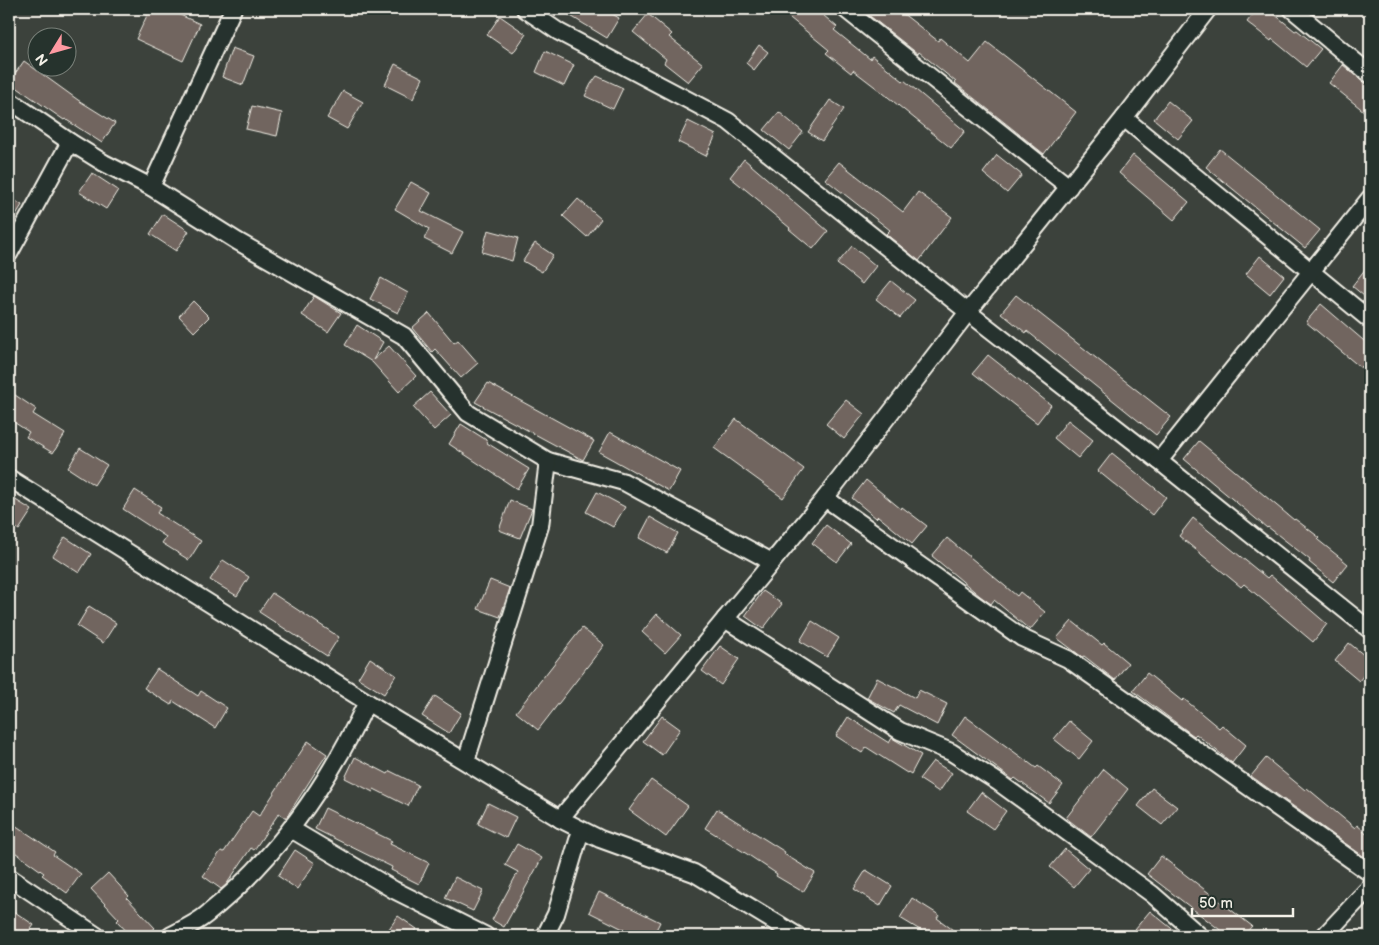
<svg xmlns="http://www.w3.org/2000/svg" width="1379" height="945" font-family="'Balsamiq Sans',sans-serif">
	<rect width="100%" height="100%" fill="#3c423c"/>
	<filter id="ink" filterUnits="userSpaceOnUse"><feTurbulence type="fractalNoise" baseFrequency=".02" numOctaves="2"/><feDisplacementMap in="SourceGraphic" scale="10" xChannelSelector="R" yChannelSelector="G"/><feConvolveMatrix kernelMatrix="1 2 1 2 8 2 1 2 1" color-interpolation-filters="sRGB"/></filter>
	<g filter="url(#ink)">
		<g fill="#71655f" stroke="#f4f1e8">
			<path d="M150,9H167L200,24L183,61L136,39Z"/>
			<path d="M559,9H604L619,18L607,38Z"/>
			<path d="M779,9H816L837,27L834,30L870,59L872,56L903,81L904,80L965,131L951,148L883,93L853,70L851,73L826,53L829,50Z"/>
			<path d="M861,9H897L938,41L940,38L970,63L987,42L1076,112L1044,154L955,83L956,82L919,52L918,54Z"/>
			<path d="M1257,9H1268L1295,31L1297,30L1321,49L1306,67L1272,39L1271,41L1247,22Z"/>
			<path d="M648,14L672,34L669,37L703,64L688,82L664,63L666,59L633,32Z"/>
			<path d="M500,16L526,34L513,53L487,35Z"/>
			<path d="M759,45L768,52L754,70L746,63Z"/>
			<path d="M232,48L254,56L243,85L222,77Z"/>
			<path d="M545,51L574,65L564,86L536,72Z"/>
			<path d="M24,61L78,100L115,123L102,143L65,119L64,120L9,82Z"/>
			<path d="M395,64L423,78L413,99L385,85Z"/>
			<path d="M1343,65L1370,87V116L1329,83Z"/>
			<path d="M597,76L623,88L613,109L585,96L591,84Z"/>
			<path d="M343,91L363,102L347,129L327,118Z"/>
			<path d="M830,100L844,109L822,141L808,132Z"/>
			<path d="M1168,101L1193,121L1178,139L1154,119Z"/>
			<path d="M252,106L282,113L277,136L246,129Z"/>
			<path d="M779,112L803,132L789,150L764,130Z"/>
			<path d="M688,121L716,135L706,156L678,142Z"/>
			<path d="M1220,149L1320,230L1305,248L1206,167Z"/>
			<path d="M997,155L1022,175L1007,193L983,173Z"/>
			<path d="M1133,155L1189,202L1174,220L1119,173Z"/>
			<path d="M744,159L828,231L813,249L789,229L790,228L761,204L762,203L730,177Z"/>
			<path d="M839,162L903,212L918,192L952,217L919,261L886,234L890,230L825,179Z"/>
			<path d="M92,173L118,190L106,209L79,192Z"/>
			<path d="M411,182L431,193L421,211L463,232L452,253L424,239L429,229L395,209Z"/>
			<path d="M9,197L22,205L9,226Z"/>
			<path d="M578,199L601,219L587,237L563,216Z"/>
			<path d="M163,214L189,231L176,251L150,234Z"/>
			<path d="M488,230L518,238L512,261L482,252Z"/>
			<path d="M535,243L553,255L542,272L523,261Z"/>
			<path d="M852,246L876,266L862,284L837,264Z"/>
			<path d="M1260,256L1284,276L1270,294L1246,274Z"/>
			<path d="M1370,263V301L1352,286Z"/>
			<path d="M381,278L408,293L398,313L370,299Z"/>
			<path d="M891,281L915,300L900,318L876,299Z"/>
			<path d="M1016,295L1171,417L1156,435L1027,331L1026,333L1001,313Z"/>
			<path d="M314,296L341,313L328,332L302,315Z"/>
			<path d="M193,301L209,317L194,332L179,316Z"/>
			<path d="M1321,304L1370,346V373L1362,366L1361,368L1306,322Z"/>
			<path d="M429,313L454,343L458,340L478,363L461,378L435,349L432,352L412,328Z"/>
			<path d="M357,325L383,342L373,360L389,346L416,376L399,392L372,362L345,345Z"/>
			<path d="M988,355L1051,405L1037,423L973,373Z"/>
			<path d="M488,383L594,441L583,460L475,402Z"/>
			<path d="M9,391L36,409L33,414L65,434L53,453L26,437L29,432L9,419Z"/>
			<path d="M430,392L451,415L434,430L413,407Z"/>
			<path d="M846,400L864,414L844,439L826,424Z"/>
			<path d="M736,419L804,469L783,498L714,448Z"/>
			<path d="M1068,420L1093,440L1078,458L1054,438Z"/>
			<path d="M461,424L488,441L487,443L529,469L517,489L449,444Z"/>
			<path d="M610,432L680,471L669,491L599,452Z"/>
			<path d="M1199,441L1294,520L1295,519L1320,538L1318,540L1348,564L1333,582L1309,562L1310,560L1268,527L1267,528L1243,508L1184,459Z"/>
			<path d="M80,448L107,465L94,485L68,468Z"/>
			<path d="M1112,453L1166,497L1152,515L1098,471Z"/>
			<path d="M866,480L901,509L902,507L927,526L912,544L878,516L876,518L852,498Z"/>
			<path d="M135,490L161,507L157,513L201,541L189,560L162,543L166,537L123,509Z"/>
			<path d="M597,492L625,507L613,527L586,512Z"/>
			<path d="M9,496L32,510L19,530L9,523Z"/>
			<path d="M510,500L532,509L520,538L499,530Z"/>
			<path d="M650,517L678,533L667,553L639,538Z"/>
			<path d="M1193,518L1267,578L1270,575L1327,624L1313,642L1244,584L1241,587L1179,536Z"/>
			<path d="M826,525L851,544L837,562L812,543Z"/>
			<path d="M65,537L91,554L79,573L53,556Z"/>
			<path d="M947,538L1017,596L1020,592L1045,612L1030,630L994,600L991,604L980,596L932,556Z"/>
			<path d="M223,560L249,577L237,596L210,580Z"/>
			<path d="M490,580L510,588L500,617L478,609Z"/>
			<path d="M763,591L782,604L763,629L745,616Z"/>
			<path d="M272,593L339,637L327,656L259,612Z"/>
			<path d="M89,606L116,623L103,643L77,626Z"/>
			<path d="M657,614L681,635L665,653L642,632Z"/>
			<path d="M812,621L839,638L827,657L800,641Z"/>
			<path d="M1072,621L1102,645L1104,643L1128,663L1115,680L1084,656L1082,657L1057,638Z"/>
			<path d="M582,628L604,645L538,730L516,712Z"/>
			<path d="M1349,643L1370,660V667L1359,681L1335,661Z"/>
			<path d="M720,646L739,659L721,685L702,671Z"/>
			<path d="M370,658L396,675L384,694L358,678Z"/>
			<path d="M157,669L198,696L201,691L227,708L215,728L173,701L171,705L144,688Z"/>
			<path d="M1147,673L1182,701L1184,699L1219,728L1222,725L1246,745L1232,763L1196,734L1194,736L1133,691Z"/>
			<path d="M877,678L915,698L919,690L947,704L937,725L899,705L894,713L867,698Z"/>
			<path d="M435,696L461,713L449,733L422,716Z"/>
			<path d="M662,716L680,729L662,755L643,741Z"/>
			<path d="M965,716L1036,768L1038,766L1063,785L1049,803L1015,778L1013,780L952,735Z"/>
			<path d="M848,717L889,743L892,738L921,755L911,774L908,772L907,773L866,747L862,753L836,736Z"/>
			<path d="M1069,721L1093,741L1079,759L1054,739Z"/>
			<path d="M308,741L327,754L286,818L279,813L254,850L251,848L226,885L221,889L203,876L221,851L224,852L252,811L259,816Z"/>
			<path d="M355,757L388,774L390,771L418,785L408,806L374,789L373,792L345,778Z"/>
			<path d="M1266,758L1305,790L1307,788L1355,828L1357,825L1370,836V861L1251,776Z"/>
			<path d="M933,761L952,773L939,792L919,779Z"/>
			<path d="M1104,769L1128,789L1091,837L1066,818Z"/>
			<path d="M651,780L688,806L666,837L629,810Z"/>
			<path d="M1152,788L1177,807L1162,825L1138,806Z"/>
			<path d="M981,792L1006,811L993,829L967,811Z"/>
			<path d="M488,803L516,817L506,838L478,824Z"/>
			<path d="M325,808L392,841L390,844L429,863L419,884L391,870L392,867L315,829Z"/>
			<path d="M717,809L785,852L784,854L815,873L803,892L776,876L777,874L747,854L705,828Z"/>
			<path d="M9,821L55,852L53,855L81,874L67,893L42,875L44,873L9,848Z"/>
			<path d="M517,844L542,858L504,927L492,920L518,872L505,865Z"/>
			<path d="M1065,849L1089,869L1074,887L1050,867Z"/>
			<path d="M295,850L315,863L297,889L278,876Z"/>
			<path d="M1161,856L1252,926L1243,936H1228L1147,874Z"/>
			<path d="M866,870L892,886L880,906L854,889Z"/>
			<path d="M108,873L129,896L127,898L155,928L146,936H131L117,921L119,919L91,889Z"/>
			<path d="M455,877L483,891L473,911L445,898Z"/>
			<path d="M599,892L660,922L653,936H637L589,912Z"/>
			<path d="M912,898L939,915L937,918L961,936H930L900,918Z"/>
			<path d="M9,908L34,925L26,936H9Z"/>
			<path d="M1150,911L1181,936H1144L1135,929Z"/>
			<path d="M398,916L417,929L412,936H384Z"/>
		</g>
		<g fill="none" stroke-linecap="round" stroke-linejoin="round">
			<defs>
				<g id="street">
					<path d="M525,9L559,32L728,121L968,312L1159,461L1370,630"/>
					<path d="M845,9L1069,187"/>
					<path d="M1292,9L1370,74"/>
					<path d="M9,100L70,142L104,163L151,187L237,241L404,336L468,413L548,461L624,482L772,562"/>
					<path d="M1124,118L1370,320"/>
					<path d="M151,187L233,9"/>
					<path d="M9,254L70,142"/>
					<path d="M1159,461L1370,198"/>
					<path d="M9,478L367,702L560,819L600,839L694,873L798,936"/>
					<path d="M825,498L1022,638L1068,659L1370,873"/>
					<path d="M725,619L900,731L951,752L998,782L1152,894L1200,936"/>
					<path d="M466,761L540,526L548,461"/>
					<path d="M560,819L825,498L968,312L1124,118L1208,9"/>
					<path d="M291,829L394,890L486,936"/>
					<path d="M9,877L97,936"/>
					<path d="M170,936C181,930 195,924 206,915C276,859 329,783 367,702"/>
					<path d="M545,936L556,914L581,830"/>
					<path d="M1324,936L1370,887"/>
				</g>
			</defs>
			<use href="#street" stroke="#f4f1e8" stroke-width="20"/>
			<use href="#street" stroke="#26332d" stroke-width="16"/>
		</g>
	</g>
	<rect width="1379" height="945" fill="none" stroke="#26332d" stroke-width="30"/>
	<rect x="15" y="15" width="1349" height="915" fill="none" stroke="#f4f1e8" stroke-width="2" filter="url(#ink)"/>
	<g transform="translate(52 52) rotate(233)"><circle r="24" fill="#26332d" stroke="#787f78"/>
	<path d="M0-4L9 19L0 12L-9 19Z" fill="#ff9aa2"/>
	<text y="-8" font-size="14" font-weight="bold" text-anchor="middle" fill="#f4f1e8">N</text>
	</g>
	<path d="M1192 908v8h101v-8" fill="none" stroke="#f4f1e8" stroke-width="2.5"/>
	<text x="1199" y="908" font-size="15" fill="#f4f1e8" stroke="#26332d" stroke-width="4" paint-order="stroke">50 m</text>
</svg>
